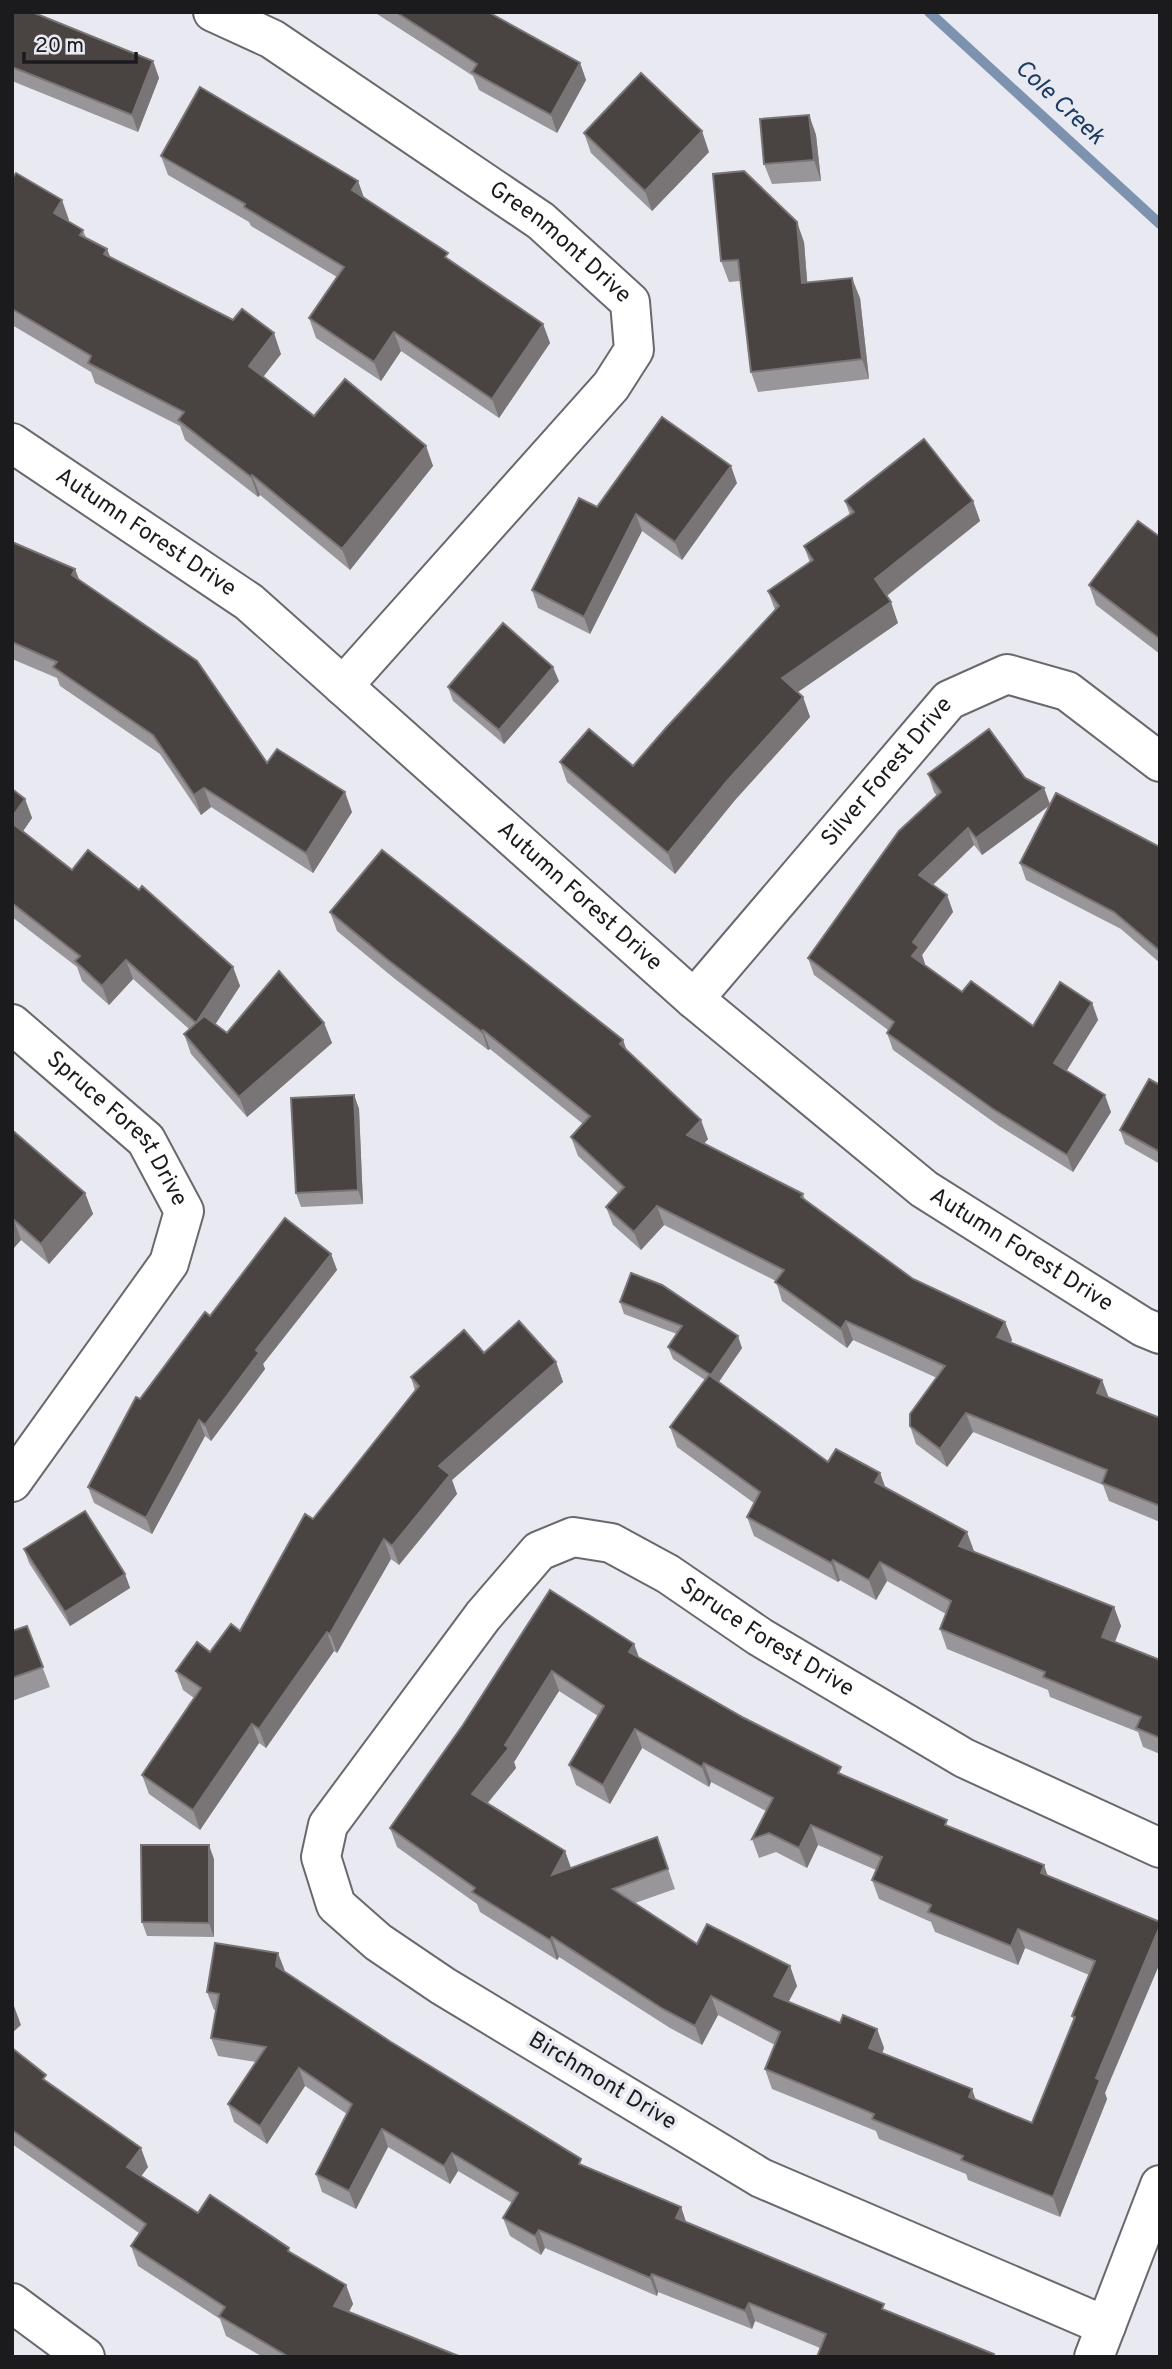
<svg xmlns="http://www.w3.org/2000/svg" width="1172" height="2369" font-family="Overpass,sans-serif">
	<rect width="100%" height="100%" fill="#e9eaf1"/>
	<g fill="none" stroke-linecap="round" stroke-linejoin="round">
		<path stroke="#7d92af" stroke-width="10" d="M929,12L1160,224"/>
		<defs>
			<g id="minor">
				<path id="s1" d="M213,12L272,39L541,221L630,302L634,350L611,386L343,686"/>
				<path id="s2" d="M12,443L249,602L694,999L924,1189L1143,1327L1160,1334"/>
				<path id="s3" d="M694,999L949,700L1007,674L1067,691L1160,762"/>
				<path id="s4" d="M12,1024L146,1140L184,1211L169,1263L12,1482"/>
				<path d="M12,2303L85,2357"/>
				<path id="s5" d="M1106,2326L761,2178L443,1986L378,1942L336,1905L321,1857L328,1825L483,1616L539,1551L573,1537L611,1543L668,1574L760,1637L964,1758L1160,1848"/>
				<path d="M1094,2357L1160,2185"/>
			</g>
		</defs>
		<use href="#minor" stroke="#68686e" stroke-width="42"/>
		<use href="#minor" stroke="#fff" stroke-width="38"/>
	</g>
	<g fill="#99969a" fill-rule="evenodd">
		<path d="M12,12L153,61L159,78L138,132L12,81Z"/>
		<path d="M374,12H488L580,63L586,80L557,133L479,90L473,76Z"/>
		<path d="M809,115L816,135L821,181L772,184L764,164Z"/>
		<path d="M584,133L709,152L652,211L591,153Z"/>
		<path d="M161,156L358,181L364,198L450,261L543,324L550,343L499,418L401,351L381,381L316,338L309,318L337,277L251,226L249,222L168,175Z"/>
		<path d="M12,179L69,220L68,221L83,230L86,238L107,249L110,257L281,354L263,377L314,416L426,446L433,466L350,570L260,495L258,497L185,440L180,426L95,383L91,372L12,325Z"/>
		<path d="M804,242L807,283L860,298L869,379L758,392L751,372L740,281L729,282L721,261Z"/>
		<path d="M737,483L682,560L642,531L590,634L538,608L532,590L597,507Z"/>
		<path d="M845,501H973L980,521L887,596L898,623L798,692L803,697L810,717L735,800L675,874L567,782L560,762L633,766L775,610L768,591L810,563L804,546L850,515Z"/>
		<path d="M1160,537V654L1096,605L1089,585Z"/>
		<path d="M12,542L75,569L79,579L267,763L352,812L313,873L211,807L201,815L160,754L60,686L57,678L12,659Z"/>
		<path d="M559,681L504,744L453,701L448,687Z"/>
		<path d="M928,774L1025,778L1044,788L1050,804L1160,847V963L1121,929L1026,880L1020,863L1049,806L982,855L974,845L933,885L947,895L953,912L922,955L925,964L924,965L962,992L1033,1026L1092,1003L1098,1020L1066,1070L1111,1112L1073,1172L999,1126L893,1050L887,1033L888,1030L814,975L808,958L937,796L934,792Z"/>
		<path d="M12,789L25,799L32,818L23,831L72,870L233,967L240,986L215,1024L227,1033L324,1023L332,1043L247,1117L191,1054L184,1034L189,1029L133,979L109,1005L82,981L77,967L12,917Z"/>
		<path d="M330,912L623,1040L626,1051L708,1139L704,1144L803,1194L805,1200L913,1279L1005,1322L1012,1340L1010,1343L1102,1380L1109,1398L1160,1418V1522L1109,1501L1103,1485L973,1432L947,1467L916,1444L910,1426L937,1378L853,1340L847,1348L782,1301L776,1281L664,1225L641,1250L613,1225L606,1207L618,1193L578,1156L571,1137L583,1124L490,1049L488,1050L395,979L337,931Z"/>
		<path d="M1160,1085V1164L1125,1144L1120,1130Z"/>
		<path d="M354,1095L359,1109L363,1204L301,1207L296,1193Z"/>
		<path d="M18,1135L85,1193L93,1214L49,1264L21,1240L12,1250Z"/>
		<path d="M331,1254L337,1270L263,1364L265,1369L211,1441L205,1436L152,1534L94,1503L88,1487L140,1399L210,1316Z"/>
		<path d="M620,1302L742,1348L719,1382L828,1462L880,1473L885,1487L973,1552L1114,1607L1121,1626L1115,1642L1160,1660V1754L1143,1747L1138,1732L1050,1697L1048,1690L947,1649L940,1629L946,1614L887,1581L876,1600L840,1580L838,1582L754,1536L747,1517L754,1503L677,1447L670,1427L705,1380L673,1359L668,1347L677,1334L624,1314Z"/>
		<path d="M484,1353L556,1362L563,1382L452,1480L457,1494L399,1565L391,1559L337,1653L334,1651L266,1748L259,1743L200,1830L149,1794L142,1775L194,1698L183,1690L176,1671L210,1652L240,1631L313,1519L415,1391L411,1377Z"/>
		<path d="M24,1549L125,1574L130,1588L70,1626L29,1563Z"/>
		<path d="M550,1590L634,1644L639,1657L844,1775L1048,1876L1160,1922L1105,2093L1107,2099L1060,2217L968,2180L966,2174L879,2139L876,2131L772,2089L765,2069L775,2045L718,2015L702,2045L670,2028L559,1957L557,1960L480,1912L477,1904L397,1847L390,1828L463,1725ZM559,1691L598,1716L569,1765L576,1785L610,1804L642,1748L709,1787L711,1782L766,1811L752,1839L759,1858L776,1852L807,1868L818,1845L876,1870L872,1880L879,1899L931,1922L935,1932L1018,1965L1025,1948L1089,1975L1072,2016L1074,2021L1032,2123L976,2100L882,2053L884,2048L877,2029L840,2023L788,2002L797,1986L790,1966L697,1944L635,1903L675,1889L657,1837L571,1868L565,1851L488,1803L516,1768L514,1762Z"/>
		<path d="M27,1626L50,1687L12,1701V1631Z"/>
		<path d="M214,1859V1937L147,1936L142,1922Z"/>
		<path d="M285,1972L391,2042L584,2166L681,2207L686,2222L884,2304L820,2348L755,2321L752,2329L658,2292L657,2296L545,2248L541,2255L510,2236L503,2218L512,2203L458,2171L450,2184L388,2147L356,2209L322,2192L316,2174L347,2114L305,2086L267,2144L234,2122L228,2104L256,2062L218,2056L211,2038L216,2010H214L207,1992Z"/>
		<path d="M12,2048L49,2084L148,2167L141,2176L198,2213L291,2253L346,2285L353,2304L349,2312L461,2357H263L226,2336L220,2319L138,2266L131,2246L139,2233L12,2144Z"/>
	</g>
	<g fill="#797576">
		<path d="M153,61L159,78L138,132L132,115Z"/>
		<path d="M580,63L586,80L557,133L551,115Z"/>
		<path d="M809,115L816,135L821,181L814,160Z"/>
		<path d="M702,131L709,152L652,211L645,191Z"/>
		<path d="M358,181L365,201L352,190Z"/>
		<path d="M62,200L69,220L61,233L54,213Z"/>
		<path d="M797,222L804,242L809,303L802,283Z"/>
		<path d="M107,249L115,269L104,254Z"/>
		<path d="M852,278L860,298L869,379L862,359Z"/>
		<path d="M543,324L550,343L499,418L492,399Z"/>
		<path d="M394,332L401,351L381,381L374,362Z"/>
		<path d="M274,333L281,354L256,386L249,366Z"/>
		<path d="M426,446L433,466L350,570L342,549Z"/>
		<path d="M731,466L737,483L682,560L675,542Z"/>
		<path d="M252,475L260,495L258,497L251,477Z"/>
		<path d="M973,501L980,521L882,599L875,579Z"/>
		<path d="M636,514L642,531L590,634L584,617Z"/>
		<path d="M75,569L82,588L72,575Z"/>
		<path d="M891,602L898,623L789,698L782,678Z"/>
		<path d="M553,667L559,681L504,744L499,730Z"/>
		<path d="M803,697L810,717L735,800L675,874L668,853L728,780Z"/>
		<path d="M204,788L211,807L201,815L194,795Z"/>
		<path d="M1044,788L1050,805L982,855L976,838Z"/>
		<path d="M345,792L352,812L313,873L306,853Z"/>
		<path d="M25,799L32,818L17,840L12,828V817Z"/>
		<path d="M968,828L974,845L925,892L919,875Z"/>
		<path d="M947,895L953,912L922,955L925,964L918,973L912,956L913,942Z"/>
		<path d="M126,960L133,979L109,1005L102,986Z"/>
		<path d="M233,967L240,986L204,1042L196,1023Z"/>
		<path d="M1092,1003L1098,1020L1061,1080L1054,1063Z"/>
		<path d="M324,1023L332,1043L247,1117L239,1097Z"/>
		<path d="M483,1030L490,1049L488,1050L482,1032Z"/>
		<path d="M623,1040L630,1059L620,1044Z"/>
		<path d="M354,1095L359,1109L363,1204L358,1190Z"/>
		<path d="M1105,1095L1111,1112L1073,1172L1067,1155Z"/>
		<path d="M701,1120L708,1139L694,1154L687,1135Z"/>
		<path d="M85,1193L93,1214L49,1264L41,1244Z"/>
		<path d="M657,1206L664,1225L641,1250L634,1232Z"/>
		<path d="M14,1220L21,1240L12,1250V1221Z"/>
		<path d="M331,1254L337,1270L263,1364L265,1369L211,1441L205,1425L256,1350Z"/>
		<path d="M846,1321L853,1340L847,1348L841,1329Z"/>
		<path d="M1005,1322L1012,1340L1004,1356L997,1337Z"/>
		<path d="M738,1336L742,1348L715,1387L711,1375Z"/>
		<path d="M556,1362L563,1382L452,1480L457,1494L399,1565L392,1546L439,1466Z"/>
		<path d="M1102,1380L1109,1399L1097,1393Z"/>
		<path d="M966,1413L973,1432L947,1467L940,1449Z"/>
		<path d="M199,1420L205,1436L152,1534L146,1518Z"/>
		<path d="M880,1473L887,1492L875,1482Z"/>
		<path d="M967,1532L974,1551L966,1566L959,1546Z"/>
		<path d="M384,1539L391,1559L337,1653L330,1634Z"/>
		<path d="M833,1560L840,1580L838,1582L831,1563Z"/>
		<path d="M880,1562L887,1581L876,1600L869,1580Z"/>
		<path d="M125,1574L130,1588L70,1626L65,1612Z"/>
		<path d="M1114,1607L1121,1626L1109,1656L1102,1637Z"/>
		<path d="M327,1632L334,1651L266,1748L259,1729Z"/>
		<path d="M634,1644L641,1664L629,1652Z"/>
		<path d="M552,1671L559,1691L514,1762L516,1768L479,1813L472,1794Z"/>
		<path d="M252,1724L259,1743L200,1830L193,1810Z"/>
		<path d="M635,1729L642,1748L610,1804L603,1785Z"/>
		<path d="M704,1763L711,1782L709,1787L702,1767Z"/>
		<path d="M811,1825L818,1845L807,1868L799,1848Z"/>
		<path d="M209,1845L214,1859V1937L209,1923Z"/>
		<path d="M565,1851L572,1871L552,1875Z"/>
		<path d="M1044,1865L1051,1885L1041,1873Z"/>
		<path d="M1160,1926V1963L1105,2093L1107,2099L1060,2217L1053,2197L1096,2078Z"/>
		<path d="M1018,1929L1025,1948L1018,1965L1011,1946Z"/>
		<path d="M552,1937L559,1957L557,1960L550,1940Z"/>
		<path d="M278,1953L285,1971L276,1966Z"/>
		<path d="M790,1966L797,1986L781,2016L774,1996Z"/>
		<path d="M711,1996L718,2015L702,2045L695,2026Z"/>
		<path d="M14,2006L21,2025L12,2033V2008Z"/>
		<path d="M877,2029L884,2048L877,2067L869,2048Z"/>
		<path d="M299,2068L305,2086L267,2144L260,2126Z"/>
		<path d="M972,2089L979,2109L969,2097Z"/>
		<path d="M382,2129L388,2147L356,2209L349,2191Z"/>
		<path d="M141,2148L148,2167L134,2186L127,2167Z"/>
		<path d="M452,2153L458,2171L450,2184L444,2166Z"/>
		<path d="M681,2207L687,2225L676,2218Z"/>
		<path d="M539,2230L545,2248L541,2255L535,2236Z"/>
		<path d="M652,2274L658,2292L657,2296L650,2278Z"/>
		<path d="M346,2285L353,2304L341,2325L334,2306Z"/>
		<path d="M749,2303L755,2321L752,2329L745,2311Z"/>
	</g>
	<g fill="#494342" stroke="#797576" stroke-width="2" fill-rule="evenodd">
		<path d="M12,12H32L153,61L132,115L12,67Z"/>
		<path d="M396,12H488L580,63L551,115L472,72L477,64Z"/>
		<path d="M641,73L702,131L645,191L584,133Z"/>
		<path d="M200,87L358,181L352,190L448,253L445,257L543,324L492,399L394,332L374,362L309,318L344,267L244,207L245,204L161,156Z"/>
		<path d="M809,115L814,160L764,164L760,119Z"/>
		<path d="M744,171L797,222L802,283L852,278L862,359L751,372L738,260L721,261L713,174Z"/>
		<path d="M16,173L62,200L54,213L83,230L80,235L107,249L104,254L233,320L242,309L274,333L249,366L314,416L345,379L426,446L342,549L252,475L251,477L178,420L184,412L88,363L91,356L12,309V179Z"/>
		<path d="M662,417L731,466L675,542L636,514L584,617L532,590L579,498L597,507Z"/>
		<path d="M924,439L973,501L875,579L891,602L782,678L803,697L728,780L668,853L560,762L589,729L633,766L666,728L779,606L768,591L813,560L804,546L854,512L845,501Z"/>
		<path d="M1138,521L1160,537V639L1089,585Z"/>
		<path d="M12,542L75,569L72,575L197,661L267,763L277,749L345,792L306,853L204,788L194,795L153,735L53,667L57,662L12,642Z"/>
		<path d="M503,623L553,667L499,730L448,687Z"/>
		<path d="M989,729L1025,778L1044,788L976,838L968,828L919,875L947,895L913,942L919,947L912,956L962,992L971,981L1033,1026L1060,982L1092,1003L1054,1063L1105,1095L1067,1155L993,1109L887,1033L894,1022L808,958L899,831L941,792L928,774Z"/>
		<path d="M12,789L25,799L12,817Z"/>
		<path d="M1056,793L1160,847V951L1114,912L1020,863Z"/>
		<path d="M12,823L72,870L88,850L139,890L142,886L233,967L196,1023L126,960L102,986L75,961L80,956L12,903Z"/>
		<path d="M382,850L623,1040L620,1044L701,1120L687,1135L803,1194L801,1197L913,1279L1005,1322L997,1337L1102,1380L1097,1393L1160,1418V1506L1102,1483L1107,1470L966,1413L940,1449L910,1426V1414L945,1366L846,1321L841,1329L775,1282L784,1270L657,1206L634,1232L606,1207L624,1187L571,1137L590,1116L483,1030L482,1032L388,960L330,912Z"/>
		<path d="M279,971L324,1023L239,1097L184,1034L204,1016L227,1033Z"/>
		<path d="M1149,1079L1160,1085V1152L1120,1130Z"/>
		<path d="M354,1095L358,1190L296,1193L291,1098Z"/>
		<path d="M12,1130L85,1193L41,1244L14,1220L12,1221Z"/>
		<path d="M285,1218L331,1254L256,1350L259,1353L205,1425L199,1420L146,1518L88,1487L136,1397L140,1399L205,1312L210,1316Z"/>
		<path d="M631,1273L662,1285L738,1336L711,1375L668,1347L682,1326L620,1302Z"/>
		<path d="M519,1321L556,1362L439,1466L450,1475L392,1546L384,1539L330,1634L327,1632L259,1729L252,1724L193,1810L142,1775L201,1688L176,1671L197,1642L210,1652L231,1624L240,1631L305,1514L313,1519L419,1386L411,1377L464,1330L484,1353Z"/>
		<path d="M709,1375L828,1462L836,1449L880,1473L875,1482L967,1532L959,1546L1114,1607L1102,1637L1160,1660V1738L1136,1728L1141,1717L1043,1677L1045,1672L940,1629L951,1601L880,1562L869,1580L833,1560L831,1563L747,1517L760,1492L670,1427Z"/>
		<path d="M85,1511L125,1574L65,1612L24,1549Z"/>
		<path d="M550,1590L634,1644L629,1652L744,1718L841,1767L838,1773L947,1820L945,1825L1044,1865L1041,1873L1160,1922V1926L1096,2078L1100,2080L1053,2197L961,2160L963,2156L872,2119L874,2114L765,2069L780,2032L711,1996L695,2026L663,2009L552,1937L550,1940L472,1892L475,1888L390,1828L463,1725ZM552,1671L604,1706L569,1765L603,1785L635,1729L702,1767L704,1763L773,1798L752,1839L769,1833L799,1848L811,1825L882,1857L872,1880L931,1905L928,1912L1011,1946L1018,1929L1095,1961L1072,2016L1075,2017L1032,2123L969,2097L972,2089L869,2048L877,2029L843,2015L840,2023L774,1996L790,1966L707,1924L697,1944L613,1889L668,1869L657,1837L552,1875L565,1851L472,1794L509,1748L505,1745Z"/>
		<path d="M27,1626L43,1667L12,1678V1631Z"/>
		<path d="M141,1845H209V1923L142,1922Z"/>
		<path d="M215,1943L278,1953L276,1966L391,2042L581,2159L579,2164L681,2207L676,2218L884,2304L882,2309L994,2354L993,2357H817L826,2334L749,2303L745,2311L652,2274L650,2278L539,2230L535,2236L503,2218L518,2193L452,2153L444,2166L382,2129L349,2191L316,2174L352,2104L299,2068L260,2126L228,2104L266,2047L211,2038L219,1994L207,1992Z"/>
		<path d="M12,2048L46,2075L43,2079L141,2148L127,2167L198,2213L210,2195L289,2248L288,2251L346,2285L334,2306L461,2357H289L219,2316L225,2307L131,2246L146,2224L12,2130Z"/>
	</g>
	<g text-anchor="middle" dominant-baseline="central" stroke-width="7" stroke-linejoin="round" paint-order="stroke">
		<g font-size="23" fill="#1b1b1e" stroke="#e9eaf1">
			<text stroke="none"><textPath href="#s1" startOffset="418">Greenmont Drive</textPath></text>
			<text stroke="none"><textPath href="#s2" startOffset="161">Autumn Forest Drive</textPath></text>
			<text stroke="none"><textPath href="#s3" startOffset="298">Silver Forest Drive</textPath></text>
			<text stroke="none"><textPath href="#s2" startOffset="728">Autumn Forest Drive</textPath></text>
			<text stroke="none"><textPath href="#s4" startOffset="150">Spruce Forest Drive</textPath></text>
			<text stroke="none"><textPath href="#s2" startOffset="1295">Autumn Forest Drive</textPath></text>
			<text stroke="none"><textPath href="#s5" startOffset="1568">Spruce Forest Drive</textPath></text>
			<text transform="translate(602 2082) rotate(31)">Birchmont Drive</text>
		</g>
		<g font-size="24" font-style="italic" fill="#1c3a62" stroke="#e9eaf1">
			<text transform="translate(1059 103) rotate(43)">Cole Creek</text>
		</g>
	</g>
	<rect width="1172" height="2369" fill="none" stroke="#1b1b1e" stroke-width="28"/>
	<path d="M24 52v10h112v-10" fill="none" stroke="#1b1b1e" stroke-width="3.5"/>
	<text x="35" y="52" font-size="21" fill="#1b1b1e" stroke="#e9eaf1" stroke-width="5" paint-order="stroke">20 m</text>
</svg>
